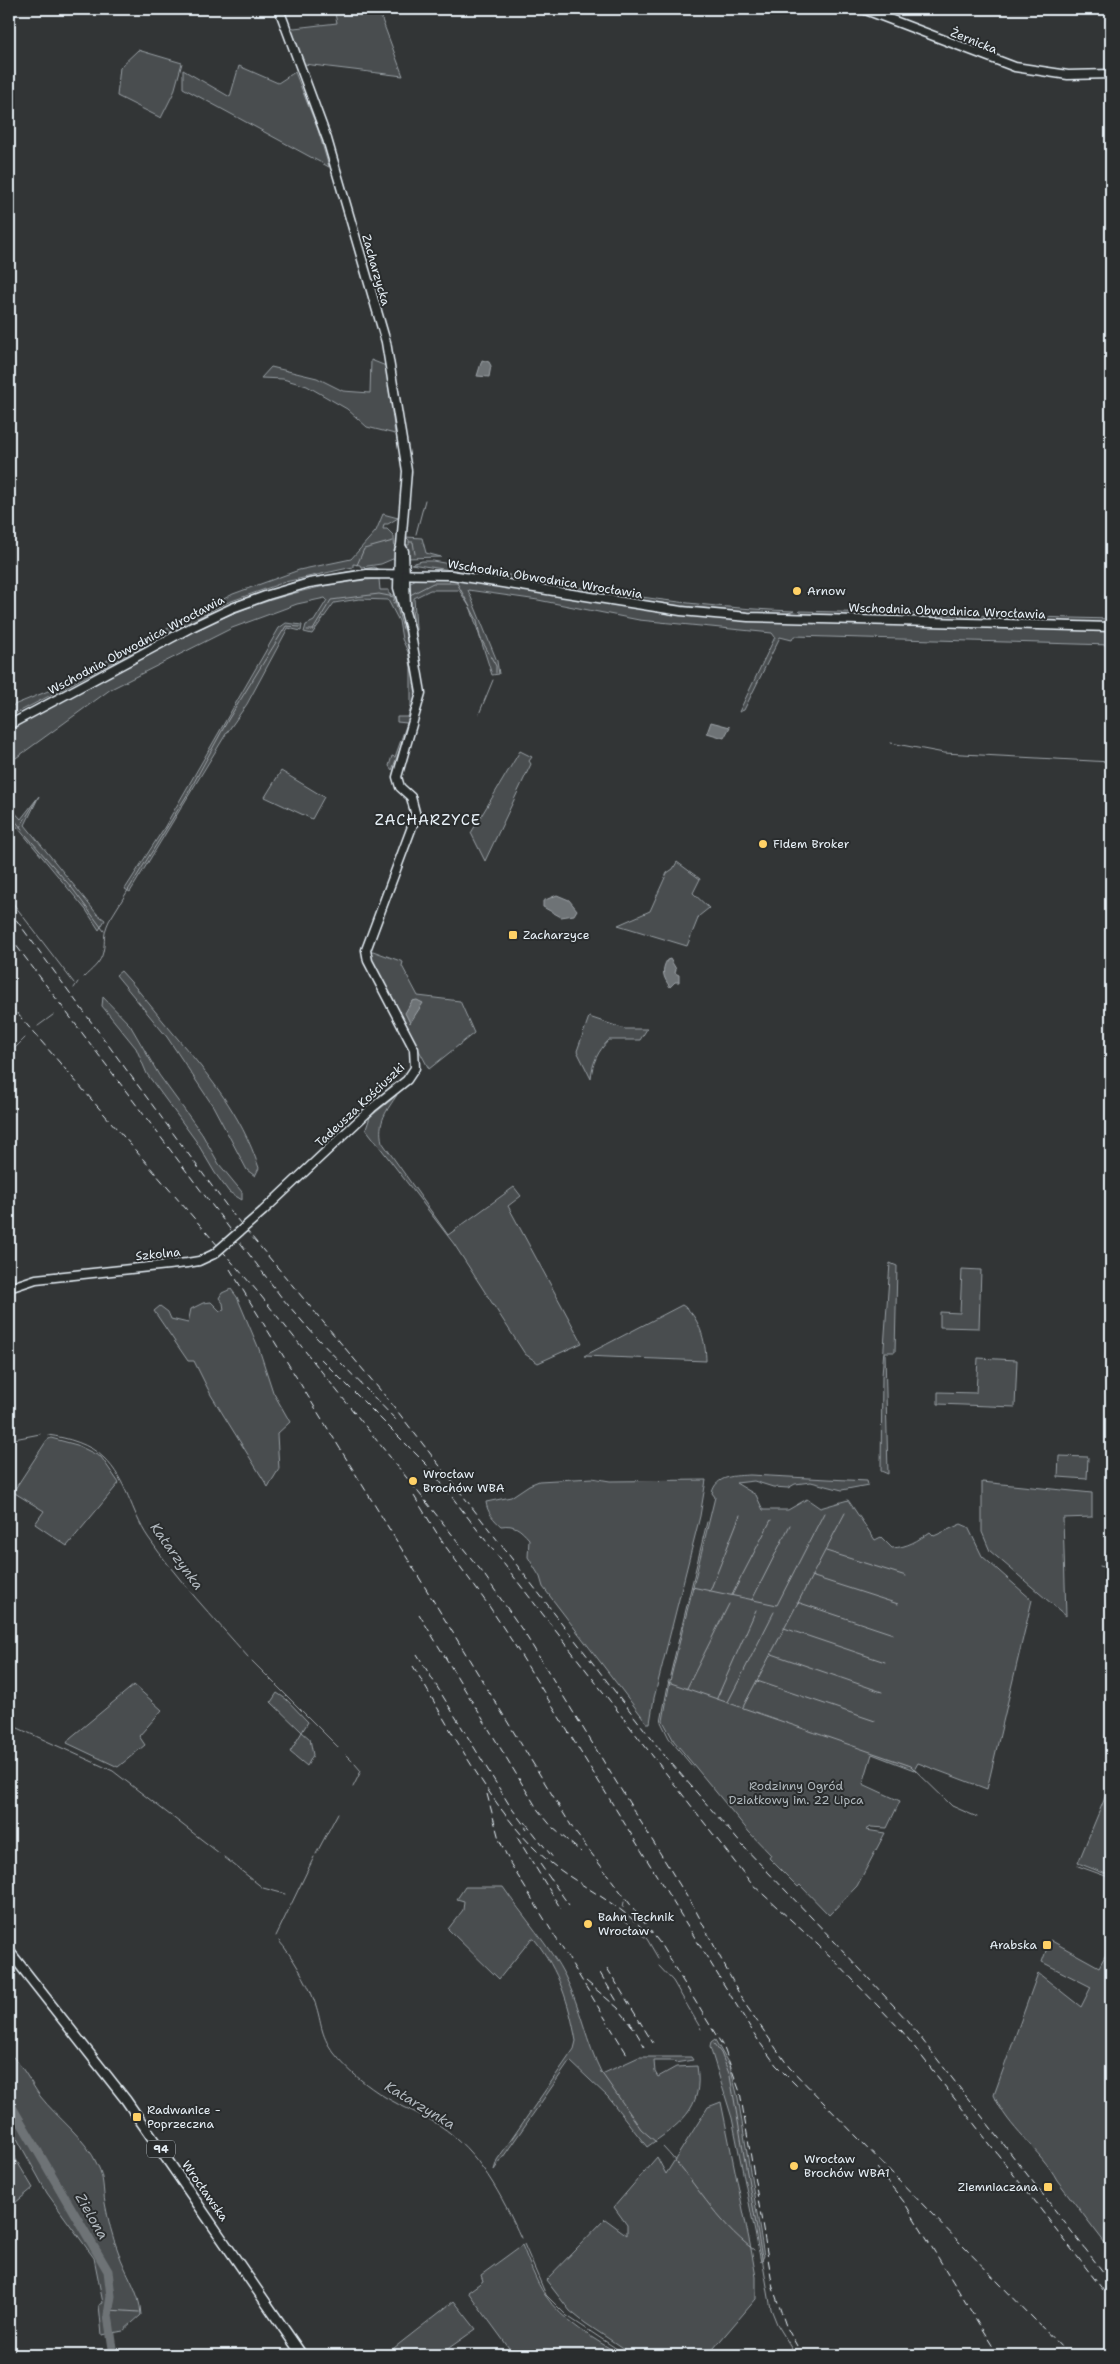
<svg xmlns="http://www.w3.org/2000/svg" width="1120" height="2364" font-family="'Shantell Sans',sans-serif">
	<rect width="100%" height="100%" fill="#323536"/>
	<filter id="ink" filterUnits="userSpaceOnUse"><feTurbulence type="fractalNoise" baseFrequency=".02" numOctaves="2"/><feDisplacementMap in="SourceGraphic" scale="10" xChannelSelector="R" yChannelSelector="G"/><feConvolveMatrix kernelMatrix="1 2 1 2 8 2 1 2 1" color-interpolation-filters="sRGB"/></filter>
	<g filter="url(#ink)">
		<g fill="#494d4f" stroke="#989fa4">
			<path d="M334,9H378L403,76L304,64L288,25L294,28L337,23Z"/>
			<path d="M138,50L182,63L174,92L161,118L117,96L120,67Z"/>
			<path d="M239,66L278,83L295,72L318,130L329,167L183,88V70L230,97Z"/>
			<path d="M371,360L386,366L395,434L367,427L347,409L307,386L283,379L261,378L271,367L317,378L343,391L370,393Z"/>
			<path d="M383,514L398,518L388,524H384L383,529H387L394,536L395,558L381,564L361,567L360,565L353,564V567L285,582L226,603L9,717V707L53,689L233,594L299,570L351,559L376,531Z"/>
			<path d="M406,537L422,538L426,553L441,557L407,558L406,545H409V540Z"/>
			<path d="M422,561H433C553,583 671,607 794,611L786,614L752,613L673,605L411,564Z"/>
			<path d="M374,567L379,570C319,575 265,589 211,613L9,721L182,626L234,602L297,581Z"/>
			<path d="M420,577L455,580L668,613L1111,630V645L794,636L792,640L780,637L744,710L739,712L775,637L772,633L639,620L538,600L468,590L497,661L499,674L492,675L471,609L459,590H430L414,598L417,643H415L408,612L409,583Z"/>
			<path d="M379,579L380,590H389V594L395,596L393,603L398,602L419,690L410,723L392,770L389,766L392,756L395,757L407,723L397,722V717H408L411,707V667L408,652L402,639L399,621L388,600L359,599L334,603L312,634L304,632L306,625L314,621L327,600L325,598L297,604L232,628L111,689L9,763V729C123,666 246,587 379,579Z"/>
			<path d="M799,611L1111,619V623L803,614Z"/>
			<path d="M286,623L302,625L301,631L288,628L247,704L226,734L130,892L125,889L164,828L279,628Z"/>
			<path d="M520,751L532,757L529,761L531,764L485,861L471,833Z"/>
			<path d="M281,771L324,797L312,819L265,797Z"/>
			<path d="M39,796L25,825L97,914L105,920L99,930L86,910L9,817V806L21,819Z"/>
			<path d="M677,862L700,879L693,893L709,908L699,916L687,946L618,925L650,911L667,873L673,869Z"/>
			<path d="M373,951L403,962L402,966L418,996L460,1001L474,1033L429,1069L370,958V952Z"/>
			<path d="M121,971C139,990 155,1012 173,1033C209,1076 241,1113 259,1168L255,1176L247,1170L213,1106L167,1037L116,975Z"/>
			<path d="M103,997L130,1025L159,1075L202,1134L219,1164L242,1192V1200L229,1192L215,1173L196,1141L147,1074L136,1048L102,1006Z"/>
			<path d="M589,1017L625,1029H647L640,1040H609C598,1051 592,1063 591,1079L577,1051Z"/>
			<path d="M397,1095C387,1110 377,1122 382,1142L448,1235L514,1187L521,1196L508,1206L582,1343L538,1363L525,1354L454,1244L366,1129L370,1117Z"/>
			<path d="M890,1263L897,1266L895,1352H885L888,1474L881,1471L882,1376Z"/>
			<path d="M962,1269L981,1270L979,1328L940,1327V1312L960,1313Z"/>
			<path d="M231,1289L237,1297L259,1349L273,1392L290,1422L277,1434L279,1469L268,1487L211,1395L194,1361H188L154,1311L160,1306L168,1312L171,1319L188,1323L191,1309L203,1303L211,1302L220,1311L224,1310L223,1303L219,1298L222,1293Z"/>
			<path d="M682,1305C699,1315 706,1342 706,1361L584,1356Z"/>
			<path d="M978,1358L1017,1360L1015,1407L938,1404V1392L976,1393Z"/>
			<path d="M51,1438L77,1445L101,1457L119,1483L67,1546L35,1524L44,1511L13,1492L47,1440Z"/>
			<path d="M1059,1456L1088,1457L1087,1479L1058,1477Z"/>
			<path d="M750,1475L867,1481L868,1485L842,1490L811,1482L795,1484L788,1488L773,1487L754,1481L736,1483L756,1495L763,1510H788L807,1499L820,1508L848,1500L875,1540L881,1537L892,1548C908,1547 917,1541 930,1532L934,1536L961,1524L968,1527L982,1556L1032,1600L987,1789L918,1763L914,1770L872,1754L863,1784L900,1801L887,1828L871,1827L866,1830L885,1833L857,1886L829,1915L800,1885L798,1887L769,1858L771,1855L749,1832L674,1741L663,1721L670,1681L715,1497L712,1493C716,1475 735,1476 750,1475Z"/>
			<path d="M592,1478L610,1481L706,1480L700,1516L654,1698L650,1723H647L543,1587L540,1577L528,1557L529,1539C520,1529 515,1524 501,1526C494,1520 487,1512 486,1502L511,1497L529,1485L539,1481Z"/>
			<path d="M982,1482L1092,1493V1517L1063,1518L1066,1616L990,1551L982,1532Z"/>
			<path d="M134,1685L162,1710L139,1736L145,1745L118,1767L67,1743L70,1738Z"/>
			<path d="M277,1693L286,1699L308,1722L302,1732L310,1739L313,1755L307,1766L290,1752L302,1732L271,1702Z"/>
			<path d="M1111,1770V1876L1078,1863L1104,1800Z"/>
			<path d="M465,1887H503C522,1915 551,1948 565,1976C581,2008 586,2042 602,2074L639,2057H691L693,2060L675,2063L673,2061H654L655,2072L658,2077L676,2067L697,2066C704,2110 679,2124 647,2147L608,2097L570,2061L494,2170L497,2160L574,2049L576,2041C569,2003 559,1971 535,1940L532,1938L499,1979L448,1929L463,1910L464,1901L457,1899Z"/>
			<path d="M1050,1940L1099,1967L1111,1945V2251L1057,2180C1041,2150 1007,2128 994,2095L1038,1973L1081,2007L1091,1987L1042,1962Z"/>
			<path d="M715,2040L730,2066L738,2098L764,2256L761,2262L732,2118L710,2047L711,2043Z"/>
			<path d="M9,2053C23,2066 29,2080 40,2096C58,2119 86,2138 98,2166C104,2177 103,2191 105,2203C108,2219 112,2236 118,2251C125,2273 140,2291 141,2315L123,2331L102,2335L99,2305L103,2303L94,2258L47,2193L9,2124Z"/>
			<path d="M721,2102L751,2249L756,2277V2299L708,2355H633L585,2323L570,2311L546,2280L605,2219L627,2235V2225L614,2207L657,2157L666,2174L708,2107Z"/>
			<path d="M9,2148L33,2188L9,2208Z"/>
			<path d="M522,2245C529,2262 535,2280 545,2295C563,2322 594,2339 621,2355H514L468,2292L483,2281L481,2275Z"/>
			<path d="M454,2301L476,2329L439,2355H385Z"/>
		</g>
		<g fill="#6e7376" stroke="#9fa5aa">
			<path d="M482,360L489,362L491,366L489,377L477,376Z"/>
			<path d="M711,722L730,727L724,738L707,733Z"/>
			<path d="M557,895L569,900L577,910L574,915L561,917L543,907V901Z"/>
			<path d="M670,959L676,969L675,973L679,975V982H675L670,987C663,977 661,971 667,960Z"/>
			<path d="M417,1000L423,1003L410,1023L405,1013L412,1001Z"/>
		</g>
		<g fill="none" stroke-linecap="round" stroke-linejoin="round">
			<g stroke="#9fa5aa" stroke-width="1">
				<path d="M416,534L425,500"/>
				<path d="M409,542H413L415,554"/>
				<path d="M357,565L364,549L393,541"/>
				<path d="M307,630H313L331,600L379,594L394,597L403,629"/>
				<path d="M415,632L410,595L433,583H457L477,620L480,637L496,666V673"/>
				<path d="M479,714L493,680"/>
				<path d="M891,743L944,753L1111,762"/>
				<path d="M9,813L22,829"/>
				<path d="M20,827L37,799"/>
				<path d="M26,835L72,888L104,931"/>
				<path d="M9,898L74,983"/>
				<path d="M84,977C91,970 101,963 103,952C106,939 102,936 109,921L187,795L228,720L286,626L300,627"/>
				<path d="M74,988L78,982"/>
				<path d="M38,1026L53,1015"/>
				<path d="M9,1054L25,1038"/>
				<path d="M48,1435C68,1438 90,1444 104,1458C127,1480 131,1512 148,1537C178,1581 214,1618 248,1657"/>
				<path d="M9,1440L40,1434"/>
				<path d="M826,1551L906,1576"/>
				<path d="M1100,1566L1111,1569"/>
				<path d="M811,1576L898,1604"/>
				<path d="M692,1587L777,1605L824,1513"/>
				<path d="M710,1591L740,1515"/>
				<path d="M732,1595L771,1520"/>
				<path d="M752,1600L790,1525"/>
				<path d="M797,1602L893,1634"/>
				<path d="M784,1628L885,1662"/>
				<path d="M772,1654L882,1692"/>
				<path d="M252,1661L338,1747"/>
				<path d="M670,1676L707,1522"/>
				<path d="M669,1680L661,1722L669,1738L693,1767"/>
				<path d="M757,1681L875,1721"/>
				<path d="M668,1682L911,1766L952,1806L977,1817"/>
				<path d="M687,1688L729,1604"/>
				<path d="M717,1698L756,1610"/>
				<path d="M728,1702L774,1612"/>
				<path d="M743,1707L845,1513"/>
				<path d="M9,1724L113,1771L219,1853"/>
				<path d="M346,1755L352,1761"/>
				<path d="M353,1787L361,1771L355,1764"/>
				<path d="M316,1854L338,1813"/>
				<path d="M224,1857L263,1888L285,1894"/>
				<path d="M1078,1866L1111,1878"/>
				<path d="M623,1907L624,1902"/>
				<path d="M622,1918L647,1939L658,1958"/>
				<path d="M276,1936L314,1857"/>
				<path d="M279,1941C291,1954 308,1983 314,2000C322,2020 319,2034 334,2053C347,2070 367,2086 385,2097C403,2108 422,2114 439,2125C479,2151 502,2196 521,2238"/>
				<path d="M659,1966L673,1981L701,2029"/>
				<path d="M714,2044L721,2053L730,2076L771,2309L777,2324L796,2355"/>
				<path d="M601,2072L641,2129L656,2142"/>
				<path d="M663,2147C696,2182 714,2220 754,2250"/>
				<path d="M524,2244L546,2295L567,2316L626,2355"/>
				<path d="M109,2310L139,2312"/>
			</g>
			<path stroke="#6e7376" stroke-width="9" d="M9,2102L108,2271L111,2296L108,2315L114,2355"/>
			<defs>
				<g id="secondary">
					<path d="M863,9L1015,67L1068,75L1111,74"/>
					<path d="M401,546L404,551L406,608"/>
					<path d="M9,725L192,627L232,608L268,595L309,583L367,574L451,575L681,611L748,617L1111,627"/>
					<path d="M263,1211L372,1108L407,1080L415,1068L414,1049L368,961L366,950L416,816L411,797L400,787L397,777L421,693L410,629L398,588L399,552L401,546L407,471L386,342L327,139L279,9"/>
					<path d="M9,1288L36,1279L187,1263L199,1261L214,1254"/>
				</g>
				<path id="primary" d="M9,1951L126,2100L302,2355"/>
			</defs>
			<use href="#secondary" stroke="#e8f1f8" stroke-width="11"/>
			<use href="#primary" stroke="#e8f1f8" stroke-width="12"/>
			<use href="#secondary" stroke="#2a2d2e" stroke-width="8"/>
			<use href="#primary" stroke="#2a2d2e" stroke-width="9"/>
			<g stroke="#e8f1f8" stroke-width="1" stroke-dasharray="8 4" stroke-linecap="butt">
				<path d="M9,910L231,1212L391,1403L665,1756L743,1846L834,1941L906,2019L1111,2282"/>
				<path d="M9,936L282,1298L315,1336L397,1421"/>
				<path d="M9,1004L257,1291L483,1573L525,1634L697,1913L743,2001L789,2067L1069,2355"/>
				<path d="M230,1269L575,1832L659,1942L724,2048L740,2092L773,2288L786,2326L802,2355"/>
				<path d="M320,1358L428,1466L751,1883L831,1957L902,2031L1111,2300"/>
				<path d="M414,1496L443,1543L489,1606L514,1644L758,2040L776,2065L801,2090"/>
				<path d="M419,1614L538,1810L553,1828L581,1852"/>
				<path d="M417,1654L510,1806L527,1829"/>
				<path d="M413,1666C448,1724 487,1801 535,1849C567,1881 611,1897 642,1928"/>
				<path d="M487,1794L499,1839L510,1863L627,2054"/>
				<path d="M525,1822L554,1859"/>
				<path d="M517,1837L561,1909"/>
				<path d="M540,1864L569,1905"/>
				<path d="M607,1968L653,2043"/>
				<path d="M600,1973L618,2003"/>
				<path d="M586,1981L618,2008L632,2026"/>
				<path d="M630,2022L645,2047"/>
				<path d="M877,2168L904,2202L998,2355"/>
			</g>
			<defs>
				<path id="secondary-bridge" d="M214,1254L263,1211"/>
			</defs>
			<use href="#secondary-bridge" stroke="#e8f1f8" stroke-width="11" stroke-linecap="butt"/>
			<use href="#secondary-bridge" stroke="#2a2d2e" stroke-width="8"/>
		</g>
	</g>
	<g fill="#ffd166" stroke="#2a2d2e" stroke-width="2">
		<circle cx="797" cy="591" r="5"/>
		<circle cx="763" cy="844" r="5"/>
		<rect x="508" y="930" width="10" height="10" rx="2.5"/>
		<circle cx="413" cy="1481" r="5"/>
		<circle cx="588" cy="1924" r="5"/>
		<rect x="1042" y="1940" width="10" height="10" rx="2.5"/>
		<rect x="132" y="2112" width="10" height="10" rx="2.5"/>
		<circle cx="794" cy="2166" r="5"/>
		<rect x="1043" y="2182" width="10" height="10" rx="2.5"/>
	</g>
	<g text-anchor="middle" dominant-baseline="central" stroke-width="4" stroke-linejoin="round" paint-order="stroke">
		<rect fill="#2a2d2e" stroke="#afb6bb" stroke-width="1" x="147" y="2140.5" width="28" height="17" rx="4"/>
		<g font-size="11" font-weight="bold" fill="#e8f1f8">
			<text x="161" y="2149">94</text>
		</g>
		<g font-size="12" fill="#e8f1f8" stroke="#2a2d2e">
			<text transform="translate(974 41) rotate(22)">Żernicka</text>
			<text transform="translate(376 270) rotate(74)">Zacharzycka</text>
			<text transform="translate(545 579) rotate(9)">Wschodnia Obwodnica Wrocławia</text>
			<text transform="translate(947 611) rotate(2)">Wschodnia Obwodnica Wrocławia</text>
			<text transform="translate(136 645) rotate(-28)">Wschodnia Obwodnica Wrocławia</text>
			<text transform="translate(360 1105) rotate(-43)">Tadeusza Kościuszki</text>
			<text transform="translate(158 1254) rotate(-6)">Szkolna</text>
			<text transform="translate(205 2191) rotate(55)">Wrocławska</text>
		</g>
		<g font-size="12" fill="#e8f1f8" stroke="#2a2d2e" text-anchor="start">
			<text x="807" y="591">Arnow</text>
			<text x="773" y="844">Fidem Broker</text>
			<text x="523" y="935">Zacharzyce</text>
			<text x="423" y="1474">Wrocław<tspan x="423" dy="14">Brochów WBA</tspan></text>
			<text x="598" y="1917">Bahn Technik<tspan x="598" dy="14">Wrocław</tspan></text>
			<text x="1037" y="1945" text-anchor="end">Arabska</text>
			<text x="147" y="2110">Radwanice -<tspan x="147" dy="14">Poprzeczna</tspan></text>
			<text x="804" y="2159">Wrocław<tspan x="804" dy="14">Brochów WBA1</tspan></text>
			<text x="1038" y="2187" text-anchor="end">Ziemniaczana</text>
		</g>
		<g font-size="12" fill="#b0b8bd" stroke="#2a2d2e">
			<text x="796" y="1786">Rodzinny Ogród<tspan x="796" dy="14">Działkowy im. 22 Lipca</tspan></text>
		</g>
		<g font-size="14" font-style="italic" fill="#b1b8be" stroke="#2a2d2e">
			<text transform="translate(177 1556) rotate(54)">Katarzynka</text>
			<text transform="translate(420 2105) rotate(31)">Katarzynka</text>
			<text transform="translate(92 2216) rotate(60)">Zielona</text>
		</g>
		<g font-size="15" letter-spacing="1" fill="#e8f1f8" stroke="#2a2d2e">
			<text x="428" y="820">ZACHARZYCE</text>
		</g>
	</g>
	<rect width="1120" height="2364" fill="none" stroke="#2a2d2e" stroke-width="30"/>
	<rect x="15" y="15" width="1090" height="2334" fill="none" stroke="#e8f1f8" stroke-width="2" filter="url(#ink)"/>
</svg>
